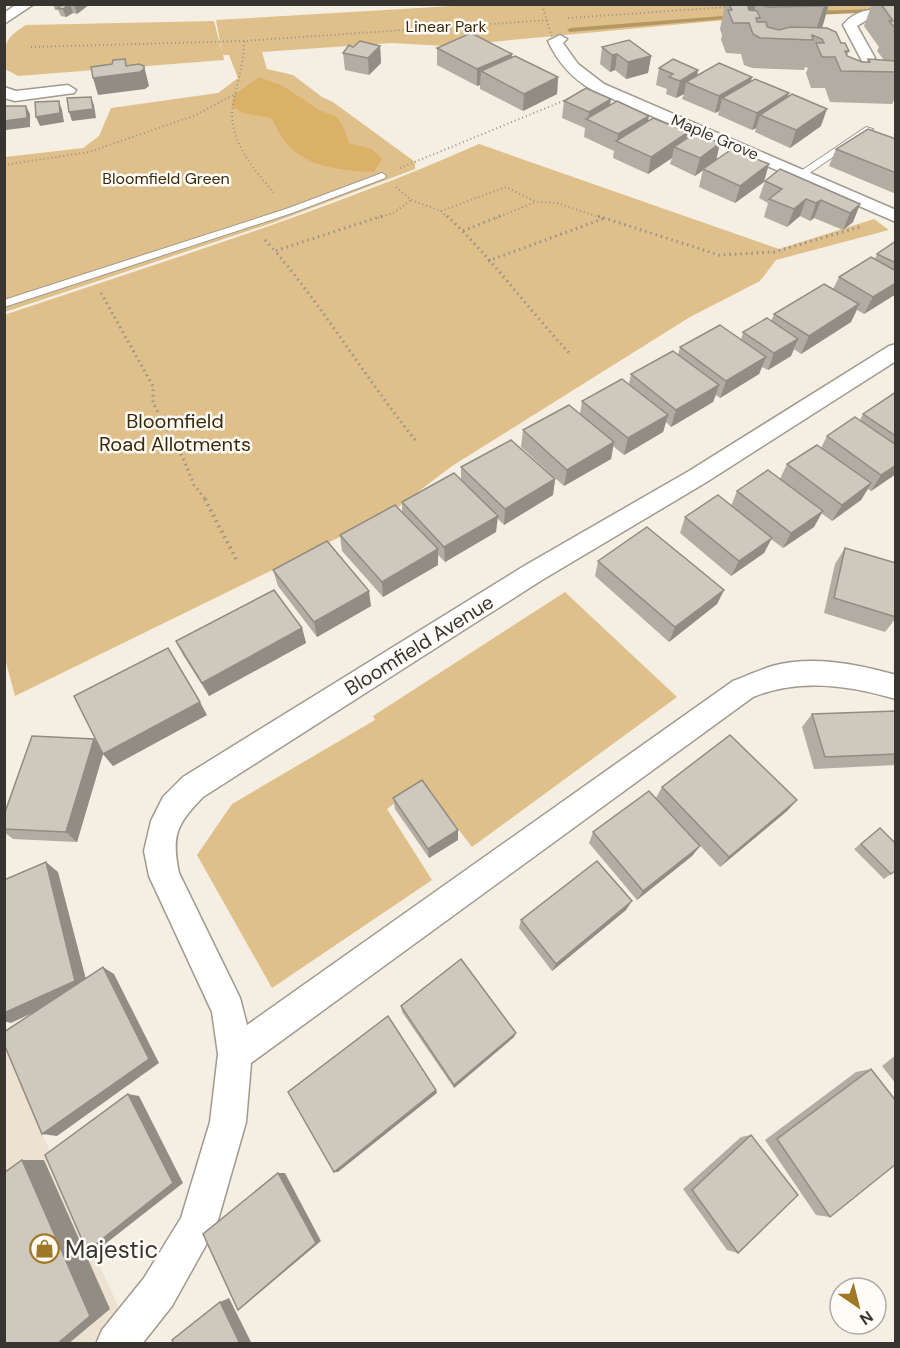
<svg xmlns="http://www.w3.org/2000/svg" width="900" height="1348" font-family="'DM Sans',sans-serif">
	<rect width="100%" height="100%" fill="#f5eee2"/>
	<path fill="#ede2d0" d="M7,1053L134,1343L5,1344L4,1054Z"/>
	<g fill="#dfc08b">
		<path d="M469,5H895V9L791,14L447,46L391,43L262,52L267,69L293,75L322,97L333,102L415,162V169L275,222L5,312V157L83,148L99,136L111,108L218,93L238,78L229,55H223L224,60L18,76L5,69C2,45 6,37 26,25L214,21L222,52L216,20Z"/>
		<path d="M479,144L779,249L874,219L889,230L776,260L760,281L690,317L452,466L393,511L15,696L4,655V315C164,261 325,212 479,144Z"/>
		<path d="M565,592L677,697L472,847L422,782L387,809L432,880L272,988L197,855L232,804L375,720L373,716Z"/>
	</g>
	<path fill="#dbb167" d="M259,77L283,86L319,110L337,117L344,128L349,143L372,149L382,159L374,172C343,171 307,168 286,143C280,136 276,126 271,118L243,113L232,106L234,95Z"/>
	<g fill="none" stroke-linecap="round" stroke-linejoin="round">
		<g fill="#b59762" fill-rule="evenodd">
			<path d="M878,9L881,11L880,12L813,15L810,13L813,11Z"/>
			<path d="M735,15L738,17L737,18L570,32L567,30L570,28Z"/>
		</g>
		<defs>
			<g id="service">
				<path d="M866,127L873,129L804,177H798V173Z"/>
				<path d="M382,173L386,176L385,178L292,213L4,307V300L286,209Z"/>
			</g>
			<g id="minor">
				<path d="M17,4H34L4,24V13Z"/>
				<path d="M896,8V16L870,18L857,26L875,58L867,63L862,61L843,25C856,8 876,9 896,8Z"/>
				<path d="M560,35L567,39L563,43L578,64L604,84L896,210V222L592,90C572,78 558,63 548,41Z"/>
				<path d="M68,85L76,90L74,93L15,101L4,98V87L16,91Z"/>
				<path d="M896,344V361L705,483L542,580L203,797C177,824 171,835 179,873L240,998L247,1025L733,681C746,676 759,670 772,666C812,655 857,664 896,675V699C848,685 799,678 753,697L251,1063L246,1122L216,1227L172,1306L142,1344H96L102,1330L144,1278L181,1218L210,1122L218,1054L212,1012L149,876L144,851L151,821L163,797L183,777L524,566L689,471L889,346Z"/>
			</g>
		</defs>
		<use href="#service" stroke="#a09a8f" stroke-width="2"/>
		<use href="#minor" stroke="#a09a8f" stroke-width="3"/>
		<g stroke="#97928a" stroke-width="2" stroke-dasharray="1 3" stroke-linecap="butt">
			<path d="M568,18L728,7"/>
			<path d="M244,41C244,64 237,83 233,105C227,139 254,170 275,194"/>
			<path d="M31,47L244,41L549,20"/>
			<path d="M4,165L89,152L196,115L237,93"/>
			<path d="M400,168L568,99"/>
			<path d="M396,187L411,200L441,211L448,218"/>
			<path d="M441,211L506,187L536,202L557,203L602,218"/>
			<path d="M378,218L395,212L411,200"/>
			<path d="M496,218L535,202"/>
		</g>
		<g stroke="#97928a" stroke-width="3" stroke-dasharray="1.5 4" stroke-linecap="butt">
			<path d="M382,216L275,251C326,311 366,379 416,441"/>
			<path d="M447,216C490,256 529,310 570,354"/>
			<path d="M598,216L719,255L774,252L863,226"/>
			<path d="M463,231L500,216"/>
			<path d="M265,240L275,251"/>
			<path d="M488,261L605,218"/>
			<path d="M101,293L153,386V403L183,458L194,485L206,500"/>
		</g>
		<path stroke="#97928a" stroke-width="4" stroke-dasharray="1.5 4.5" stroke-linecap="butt" d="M205,499L236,559"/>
		<use href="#service" fill="#fff" fill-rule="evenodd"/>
		<use href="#minor" fill="#fff" fill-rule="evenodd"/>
		<path stroke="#97928a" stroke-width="2" stroke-dasharray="1 3" stroke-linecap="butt" d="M542,5L552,37"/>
	</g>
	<g fill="#b2aca3">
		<path d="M53,4H90L77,14L73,13L66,17L61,16L58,10H55Z"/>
		<path d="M725,4H829L822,28L841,43L849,51L847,56L862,62H867L868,59L884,60L877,51L879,47L864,26L872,4H896V97L892,104L830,102L825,88H811L806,73L808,68L805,67L804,70L752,68L744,65L741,54L726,53L721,40L722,35L720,29Z"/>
		<path d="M380,46L381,63L369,75L345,70L343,53L353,47Z"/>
		<path d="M602,47L651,56L648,73L626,79L615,70L610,72L600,64Z"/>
		<path d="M437,48L512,57L558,77L557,94L523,111L480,89V85L477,86L437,65Z"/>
		<path d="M659,68L698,70L697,76L752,77L751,81L787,97L821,126L790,148L755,132L756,128L752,130L718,115L719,111L715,113L682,99L684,94L676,98L666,94L667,89L656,85Z"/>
		<path d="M564,101L610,105L687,139L720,143L716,160L764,182L735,203L699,187L703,170L695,176L670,164L672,158L648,174L613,158L614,151L584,137L585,128L562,118Z"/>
		<path d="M896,139V194L829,166L836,149Z"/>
		<path d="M765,181L860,204L853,222L843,230L814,218L810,221L800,216L787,227L764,217L768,203L759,198Z"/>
		<path d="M896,241V294L864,314L857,310L851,322L801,354L794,349L791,356L768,370L762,367L759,374L720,398L716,395L713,402L671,427L666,422L663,432L624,455L613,446L611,459L564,486L521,447L523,430L580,414L582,401L629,384L631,374L678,355L680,347L741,340L743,332L771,321L774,314L833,289L839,277L875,259L877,254Z"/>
		<path d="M896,390V474L871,491L868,489L861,500L832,521L821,513L814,527L783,548L771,539L764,553L731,576L680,533L685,517L731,506L737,491L780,479L787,464L821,448L827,436L860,420L863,414L893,394Z"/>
		<path d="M461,467L555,479L553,495L504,525L497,518L496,532L445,562L438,555V565L383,597L342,551L340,535L402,512V502L461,480Z"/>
		<path d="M845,548L896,563V618L885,632L824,613L835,564Z"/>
		<path d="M598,561L724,590L717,604L669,642L595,576Z"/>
		<path d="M273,570L371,606L317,637L278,586Z"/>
		<path d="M302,628L306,643L209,696L183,655L176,641Z"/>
		<path d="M896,711V765L814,769L802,727L812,714Z"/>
		<path d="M207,715L113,766L103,754L77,842L13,839L4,832V815L94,739L99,745Z"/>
		<path d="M662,787L797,800L787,811L720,867L656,798Z"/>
		<path d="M393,798L458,830V840L429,858L395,809Z"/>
		<path d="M880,828L891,874L884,879L854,849Z"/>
		<path d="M593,832L700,846L692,856L637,900L589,843Z"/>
		<path d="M626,910L552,971L519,928L521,920Z"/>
		<path d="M401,1006L514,1037L454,1088L402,1012Z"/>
		<path d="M896,1055V1084L882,1066Z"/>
		<path d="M871,1069L830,1217L816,1215L765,1140L856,1072Z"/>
		<path d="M751,1135L738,1253L727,1250L683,1189L741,1137Z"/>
	</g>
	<g fill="#918c84">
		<path d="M70,4L73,13L66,17L63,9Z"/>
		<path d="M75,4H90L77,14L74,5Z"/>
		<path d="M756,4L750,27L749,23L748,7Z"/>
		<path d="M828,4H829L820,34L814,36L824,6Z"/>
		<path d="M380,46L381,63L369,75L368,58Z"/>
		<path d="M512,54L511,70L481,71L480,85L477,86V69Z"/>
		<path d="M617,54L615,70L610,72L612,55Z"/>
		<path d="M651,56L648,73L626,79L628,62Z"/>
		<path d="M125,59L129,73L144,66L149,86L145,89L98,95L93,78Z"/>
		<path d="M698,70L695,85L686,82L684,94L676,98L680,81Z"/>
		<path d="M558,77L557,94L523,111L524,94Z"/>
		<path d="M752,77L747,94L722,98L719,111L715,113L719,96Z"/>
		<path d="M789,93L783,110L760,115L756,128L752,130L757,113Z"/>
		<path d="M91,97L94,105L96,118L72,121L69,112Z"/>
		<path d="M611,99L609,116L588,121L589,112Z"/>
		<path d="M59,101L62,110L64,122L40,126L36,117Z"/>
		<path d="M26,106L30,114V127L6,130L4,125V121Z"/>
		<path d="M827,109L821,126L790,148L796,130Z"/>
		<path d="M649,116L646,133L617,141L618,134Z"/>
		<path d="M688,132L684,150L674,147L672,158L648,174L651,157Z"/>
		<path d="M720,143L716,161L695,176L700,158Z"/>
		<path d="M769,164L764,182L735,203L740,186Z"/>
		<path d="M806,199L800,216L787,227L794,209Z"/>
		<path d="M821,200L814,218L810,221L816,203Z"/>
		<path d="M860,204L853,222L843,230L850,213Z"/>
		<path d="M896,283V294L864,314L873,297Z"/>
		<path d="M859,304L851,322L801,354L809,336Z"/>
		<path d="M798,339L791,356L768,370L774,353Z"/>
		<path d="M766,357L759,374L720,398L726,381Z"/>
		<path d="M719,385L713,402L671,427L676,410Z"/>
		<path d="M668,415L663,432L624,455L628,438Z"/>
		<path d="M614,442L611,459L564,486L567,470Z"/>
		<path d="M896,465V474L871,491L881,475Z"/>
		<path d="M555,479L553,495L504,525L505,509Z"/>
		<path d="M871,483L861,500L832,521L842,505Z"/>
		<path d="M823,511L814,527L783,548L791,533Z"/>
		<path d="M498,516L496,532L445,562L444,547Z"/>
		<path d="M772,538L764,553L731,576L739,561Z"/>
		<path d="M438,549V565L383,597L382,582Z"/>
		<path d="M724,590L717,604L669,642L675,627Z"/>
		<path d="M369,591L371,606L317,637L314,622Z"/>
		<path d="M302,628L306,643L209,696L202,683Z"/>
		<path d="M200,702L207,715L113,766L103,754L77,842L66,832L94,739L104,751Z"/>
		<path d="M797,800L787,811L720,867L729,857Z"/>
		<path d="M458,830V840L429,858L428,849Z"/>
		<path d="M700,846L692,856L637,900L643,891Z"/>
		<path d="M46,862L58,872L88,987L11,1023L4,1021V1013Z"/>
		<path d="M632,901L626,910L552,971L556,964Z"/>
		<path d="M103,967L114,974L159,1063L57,1136L42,1134Z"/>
		<path d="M516,1033L514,1037L454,1088V1085Z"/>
		<path d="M436,1090L437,1093L338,1172H334Z"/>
		<path d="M128,1094L139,1096L183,1183L100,1248L87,1251Z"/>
		<path d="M22,1160H44L110,1309L68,1344H57Z"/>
		<path d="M278,1173H285L321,1241L246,1304L238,1310Z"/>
		<path d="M229,1298L252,1344H240L220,1302Z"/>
	</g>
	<g fill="#cfc8bd" stroke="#918c84" stroke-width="1.5">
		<path d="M57,4H70L63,9L58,8L62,5Z"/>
		<path d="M729,4H755L748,7L749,10L757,11L760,18H756L757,22H766L767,27L779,30L790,27L827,28L836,32L841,43H845L849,51H845L847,56L862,62H870L868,59L896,61V72L841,71L835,57H822L816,43H824L822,39L812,35L813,40L760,38L753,34L749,23H733L728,10H732Z"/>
		<path d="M758,4H828L824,6L768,7Z"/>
		<path d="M881,4H896V29L889,21H893Z"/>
		<path d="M471,33L512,54L477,69L437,48Z"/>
		<path d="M629,40L651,56L628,62L617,54L612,55L602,47Z"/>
		<path d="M360,41L380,46L368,58L343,53L349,45L353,47Z"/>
		<path d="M515,56L558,77L524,94L481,71Z"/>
		<path d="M125,59L126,66L139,64L144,66V69L140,72L93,78L91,67L112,64L113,60Z"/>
		<path d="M673,59L698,70L680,81L669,77L673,74L659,68Z"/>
		<path d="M719,63L752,77L719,96L686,82Z"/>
		<path d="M755,79L789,93L757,113L722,98Z"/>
		<path d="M586,88L611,99L589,112L564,101Z"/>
		<path d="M792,94L827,109L796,130L760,115Z"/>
		<path d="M91,97L93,109L69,112L67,98Z"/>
		<path d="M59,101L60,113L36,117L35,102Z"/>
		<path d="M617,101L649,116L618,134L586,119Z"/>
		<path d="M4,106H26L27,118L4,121Z"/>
		<path d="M653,118L688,132L651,157L616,141Z"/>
		<path d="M868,129L896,139V173L836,149Z"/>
		<path d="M695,133L720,143L700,158L674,147Z"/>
		<path d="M732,149L769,164L740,186L703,169Z"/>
		<path d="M780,169L860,204L850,213L821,200L816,203L806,199L794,209L769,199L782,189L765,181Z"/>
		<path d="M896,241V263L877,254Z"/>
		<path d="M871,257L896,271V283L873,297L839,277Z"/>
		<path d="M824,284L859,304L809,336L774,314Z"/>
		<path d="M767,318L798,339L774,353L743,332Z"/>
		<path d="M720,325L766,357L726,381L680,347Z"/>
		<path d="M673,351L719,385L676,410L631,374Z"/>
		<path d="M622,379L668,415L628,438L582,401Z"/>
		<path d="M896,392V436L863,414Z"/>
		<path d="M569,405L614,442L567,470L523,430Z"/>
		<path d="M855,417L896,445V465L881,475L827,436Z"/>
		<path d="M511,440L555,479L505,509L461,467Z"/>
		<path d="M817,445L871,483L842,505L787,464Z"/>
		<path d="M768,470L823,511L791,533L737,491Z"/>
		<path d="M454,473L498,516L444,547L402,502Z"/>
		<path d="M718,495L772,538L739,561L685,517Z"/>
		<path d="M395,505L438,549L382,582L340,535Z"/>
		<path d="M647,527L724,590L675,627L598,561Z"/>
		<path d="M327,541L369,591L314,622L273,570Z"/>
		<path d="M845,548L896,563V617L834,598Z"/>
		<path d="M274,590L302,628L202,683L176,641Z"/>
		<path d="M168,648L200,702L103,754L74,696Z"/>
		<path d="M896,711V754L825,757L812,714Z"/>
		<path d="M730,735L797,800L729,857L662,787Z"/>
		<path d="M32,736L94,739L66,832L4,829V815Z"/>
		<path d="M422,780L458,830L428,849L393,798Z"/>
		<path d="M649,791L700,846L643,891L593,832Z"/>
		<path d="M880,828L896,844V870L891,874L861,844Z"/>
		<path d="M597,861L632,901L556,964L521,920Z"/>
		<path d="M46,862L75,981L4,1013V880Z"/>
		<path d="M461,959L516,1033L454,1085L401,1006Z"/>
		<path d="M103,967L149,1059L42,1134L4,1044V1032Z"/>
		<path d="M388,1016L436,1090L334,1172L288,1092Z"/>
		<path d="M871,1069L896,1101V1164L830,1217L777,1139Z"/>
		<path d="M128,1094L173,1183L87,1251L45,1155Z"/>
		<path d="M751,1135L798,1195L738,1253L692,1190Z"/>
		<path d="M22,1160L90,1316L57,1344H4V1173Z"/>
		<path d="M278,1173L316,1243L238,1310L203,1234Z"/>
		<path d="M220,1302L240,1344H174L172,1340Z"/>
	</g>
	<defs>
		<symbol id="shop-ring" viewBox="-11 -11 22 22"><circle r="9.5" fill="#fffcf7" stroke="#a07725" stroke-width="1.5"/><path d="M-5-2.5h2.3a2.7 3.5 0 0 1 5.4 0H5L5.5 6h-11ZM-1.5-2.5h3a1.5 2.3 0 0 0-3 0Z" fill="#a07725"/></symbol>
	</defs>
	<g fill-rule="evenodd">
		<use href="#shop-ring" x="28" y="1232" width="33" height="33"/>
	</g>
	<g text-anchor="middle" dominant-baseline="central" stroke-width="5" stroke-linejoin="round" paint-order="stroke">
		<g font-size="16" fill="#3b2a09" stroke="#fffcf7">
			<text x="446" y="26">Linear Park</text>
			<text x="166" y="178">Bloomfield Green</text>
		</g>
		<g font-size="16" fill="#383530" stroke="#fffcf7">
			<text transform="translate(715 137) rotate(23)">Maple Grove</text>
		</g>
		<g font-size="20" fill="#3b2a09" stroke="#fffcf7">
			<text x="175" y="421">Bloomfield<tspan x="175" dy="23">Road Allotments</tspan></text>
		</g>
		<g font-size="20" fill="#383530" stroke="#fffcf7">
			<text transform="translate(419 645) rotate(-32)">Bloomfield Avenue</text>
		</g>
		<g font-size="24" fill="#383530" stroke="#fffcf7" text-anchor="start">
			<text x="65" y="1249">Majestic</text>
		</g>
	</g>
	<rect width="900" height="1348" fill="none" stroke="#383530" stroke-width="12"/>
	<g transform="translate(858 1306) rotate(145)"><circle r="28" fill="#fffcf7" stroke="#afaca7" stroke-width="1.5"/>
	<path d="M0-4.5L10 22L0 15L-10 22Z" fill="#a07725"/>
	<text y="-9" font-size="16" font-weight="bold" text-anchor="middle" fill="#383530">N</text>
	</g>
</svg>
